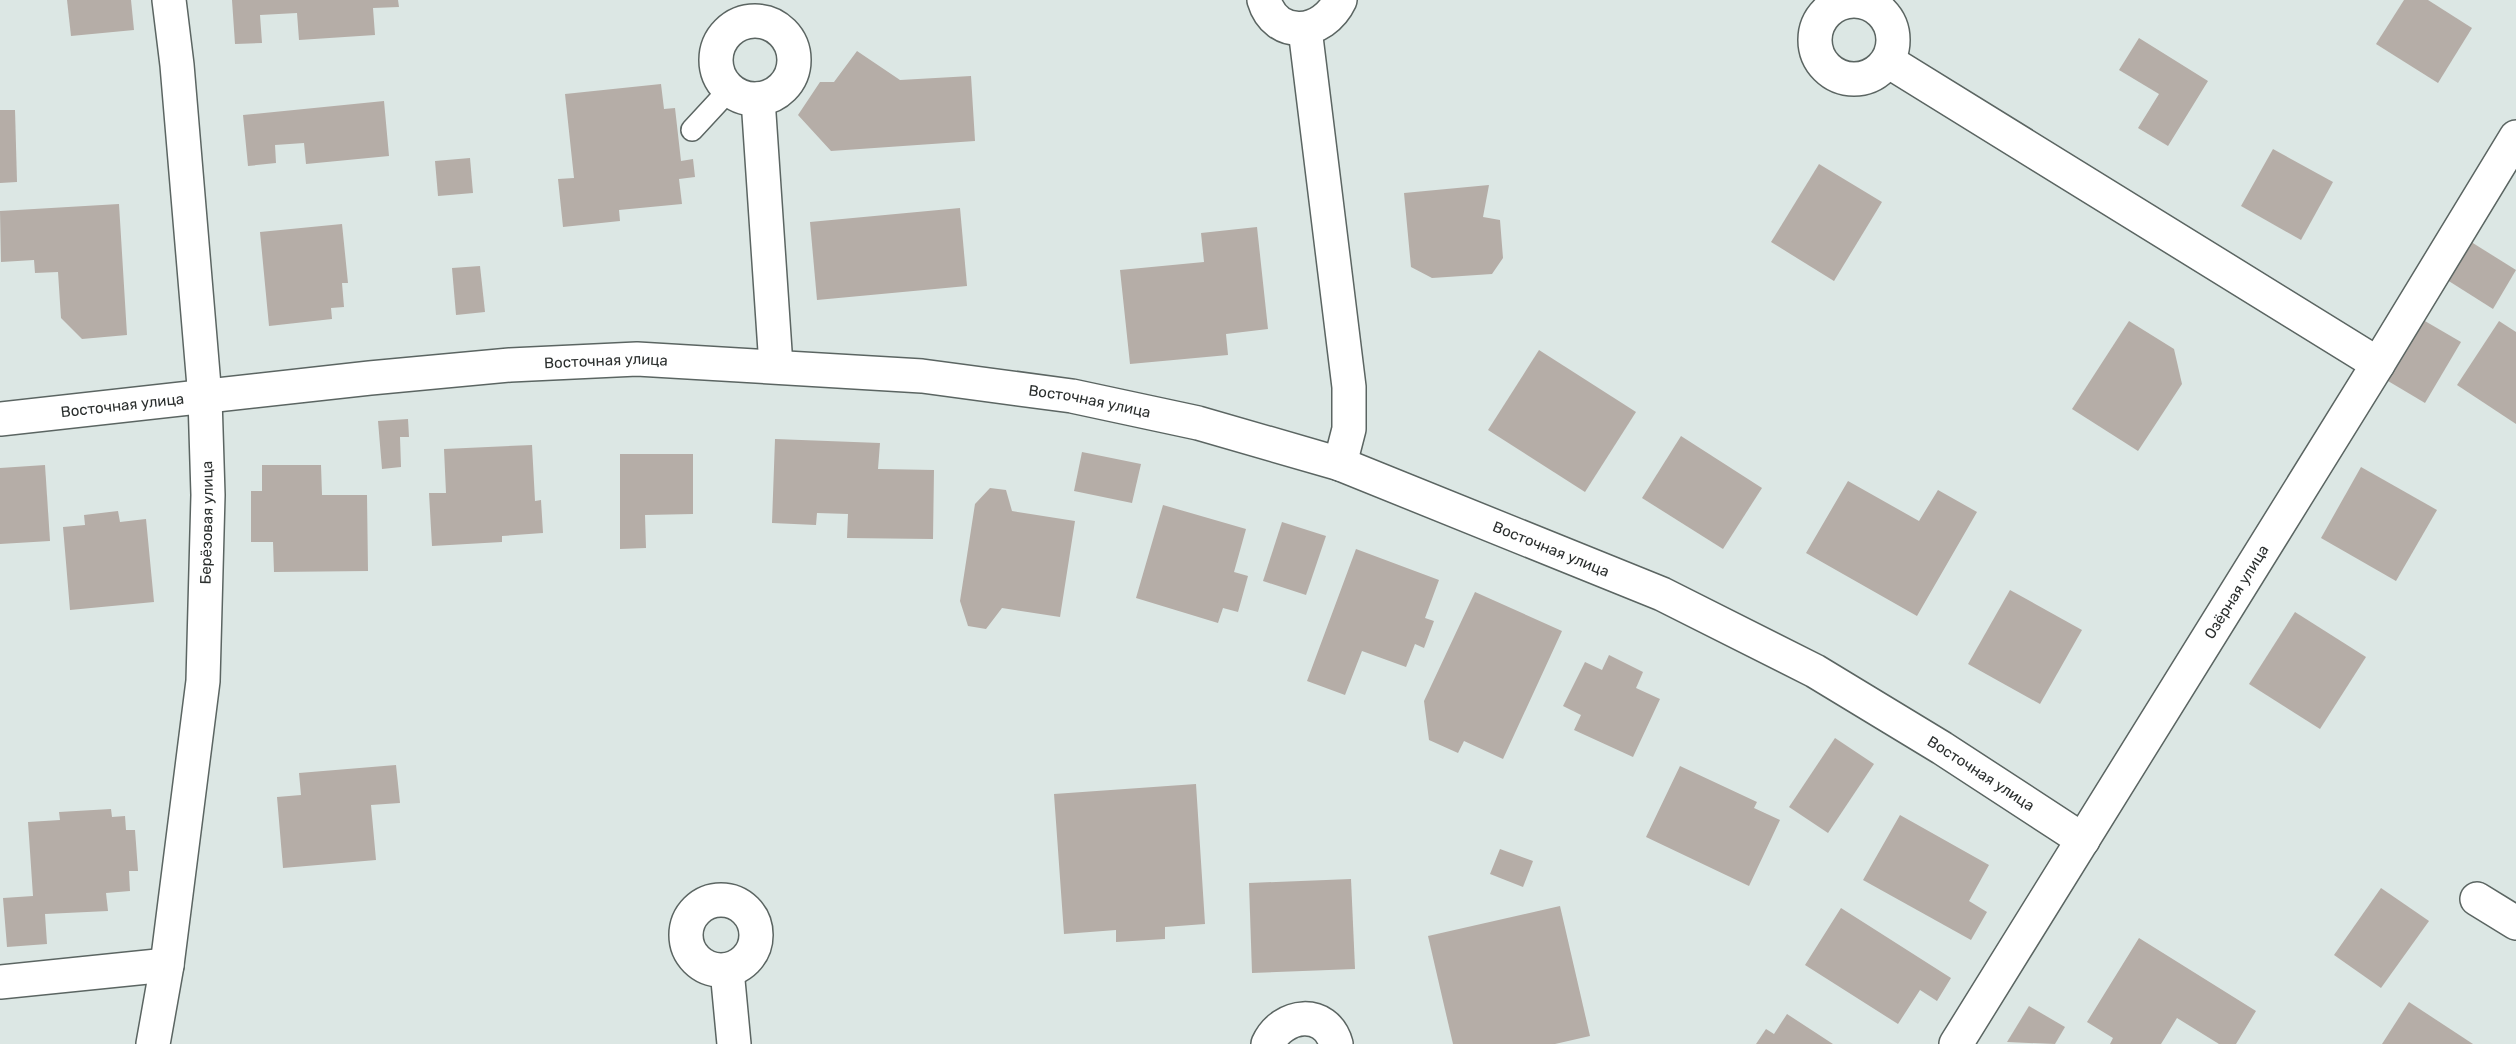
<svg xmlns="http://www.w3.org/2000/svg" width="2516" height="1044" font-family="Rubik,sans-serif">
	<rect width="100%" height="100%" fill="#dce7e4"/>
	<g fill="#b5ada7">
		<path d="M67,0H131L134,30L71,36Z"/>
		<path d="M232,0H398L399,7L373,8L375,35L299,40L297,13L260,15L262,43L235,44Z"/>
		<path d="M2404,0H2428L2472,28L2438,83L2376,44Z"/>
		<path d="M2139,38L2208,81L2168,146L2138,128L2159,94L2119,70Z"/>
		<path d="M857,51L900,80L971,76L975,141L831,151L798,115L820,82H834Z"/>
		<path d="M661,84L664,109L675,108L681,161L693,159L695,177L679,179L682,204L619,210L620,221L563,227L558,179L574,178L565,94Z"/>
		<path d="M384,101L389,156L306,164L304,143L275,145L276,163L248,166L243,115Z"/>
		<path d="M0,110H15L17,182L0,183Z"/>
		<path d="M2273,149L2333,182L2301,240L2241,206Z"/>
		<path d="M470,158L473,193L438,196L435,161Z"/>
		<path d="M1819,164L1882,202L1834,281L1771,242Z"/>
		<path d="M1489,185L1483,217L1500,220L1503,258L1492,274L1432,278L1411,267L1404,193Z"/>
		<path d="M119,204L127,335L82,339L61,318L58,272L35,273L34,260L1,262L0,211Z"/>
		<path d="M960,208L967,286L817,300L810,222Z"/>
		<path d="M342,224L348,283H342L344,307L331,308L332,319L269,326L260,232Z"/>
		<path d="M1257,227L1268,329L1226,334L1228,355L1130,364L1120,270L1204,262L1201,233Z"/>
		<path d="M2468,240L2516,270L2493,309L2444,278Z"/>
		<path d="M480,266L485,312L456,315L452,268Z"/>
		<path d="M2418,317L2461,342L2425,403L2383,378Z"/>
		<path d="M2129,321L2174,349L2182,384L2138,451L2072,409Z"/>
		<path d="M2499,321L2516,332V424L2457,385Z"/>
		<path d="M1539,350L1636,412L1585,492L1488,430Z"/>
		<path d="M408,419L409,437H400L401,467L382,469L378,421Z"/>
		<path d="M1681,436L1762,488L1723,549L1642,498Z"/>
		<path d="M775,439L880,443L878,469L934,470L933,539L847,538L848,514L817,513L816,525L772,523Z"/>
		<path d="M532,445L535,501L541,500L543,533L502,536V542L432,546L429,493H446L444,449Z"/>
		<path d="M1082,452L1141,464L1132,503L1074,491Z"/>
		<path d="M620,454H693V514L645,515L646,548L620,549Z"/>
		<path d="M45,465L50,541L0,544V468Z"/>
		<path d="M262,465H321L322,495H367L368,571L274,572L273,542H251V491H262Z"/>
		<path d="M2361,467L2437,510L2396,581L2321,538Z"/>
		<path d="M1848,481L1919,521L1938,490L1977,512L1917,616L1806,553Z"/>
		<path d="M990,488L1006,490L1012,511L1075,521L1060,617L1002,608L986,629L968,626L960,601L975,504Z"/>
		<path d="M1163,505L1246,529L1234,572L1248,576L1238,612L1223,608L1218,623L1136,598Z"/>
		<path d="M118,511L120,522L146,519L154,602L70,610L63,527L85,525L84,515Z"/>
		<path d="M1282,522L1326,536L1306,595L1263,581Z"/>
		<path d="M1356,549L1439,580L1425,618L1434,621L1424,648L1415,644L1406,667L1362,651L1345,695L1307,681Z"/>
		<path d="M2010,590L2082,630L2040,704L1968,664Z"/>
		<path d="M1475,592L1562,631L1503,759L1464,741L1458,753L1429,740L1424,701Z"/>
		<path d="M2295,612L2366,657L2320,729L2249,684Z"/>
		<path d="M1609,655L1643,672L1636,688L1660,699L1633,757L1574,730L1581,715L1563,706L1585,662L1602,670Z"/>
		<path d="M1835,738L1874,764L1828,833L1789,807Z"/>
		<path d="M396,765L400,803L371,805L376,860L283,868L277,797L301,795L299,773Z"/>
		<path d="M1680,766L1757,802L1754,808L1780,820L1749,886L1646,837Z"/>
		<path d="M1196,784L1205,924L1165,927V939L1116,942V930L1064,934L1054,794Z"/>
		<path d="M111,809L112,817L125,816L126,830H135L138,871H129L130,891L106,893L108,911L45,914L47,944L7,947L3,898L33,896L28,822L60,820L59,812Z"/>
		<path d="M1900,815L1989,865L1969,901L1987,912L1971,940L1863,880Z"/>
		<path d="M1500,849L1533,861L1523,887L1490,874Z"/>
		<path d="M1351,879L1355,969L1252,973L1249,883Z"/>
		<path d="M2381,888L2429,921L2381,988L2334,955Z"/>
		<path d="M1560,906L1590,1036L1555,1044H1453L1428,936Z"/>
		<path d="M1841,908L1951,978L1937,1001L1920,990L1898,1024L1805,965Z"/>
		<path d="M2139,938L2256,1011L2236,1044H2219L2177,1018L2161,1044H2110L2113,1038L2087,1022Z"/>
		<path d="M2409,1002L2473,1044H2382Z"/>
		<path d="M2029,1006L2065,1027L2055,1044L2007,1042Z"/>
		<path d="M1787,1014L1833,1044H1756L1766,1029L1774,1034Z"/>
	</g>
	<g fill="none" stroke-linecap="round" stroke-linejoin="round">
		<defs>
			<path id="lane" d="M692,130L729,90"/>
			<g id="street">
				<path d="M1264,0C1276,40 1323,36 1340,0"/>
				<circle cx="1854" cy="40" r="39"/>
				<circle cx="755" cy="60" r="39"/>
				<path d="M1305,29L1349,387V429L1340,464"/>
				<path d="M1888,61L2378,364"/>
				<path d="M758,99L776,366"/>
				<path id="s1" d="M0,419L370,378L510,365L637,359L922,376L1072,396L1198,423L1340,464L1662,594L1815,671L1942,748L2083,840"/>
				<path d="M2477,899L2516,923"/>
				<circle cx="721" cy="935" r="35"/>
				<path d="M727,970L734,1044"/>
				<path d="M0,982L167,965"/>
				<path id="s2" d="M153,1044L167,965L203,681L208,495L205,398L177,65L169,0"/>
				<path d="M1268,1044C1282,1013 1326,1008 1336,1044"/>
				<path id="s3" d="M1956,1044L2378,364L2516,137"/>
			</g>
		</defs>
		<use href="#lane" stroke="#5b6562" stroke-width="24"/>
		<use href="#street" stroke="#5b6562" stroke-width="36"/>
		<use href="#lane" stroke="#fff" stroke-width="21"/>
		<use href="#street" stroke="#fff" stroke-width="33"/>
	</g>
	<g text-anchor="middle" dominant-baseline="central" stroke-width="4.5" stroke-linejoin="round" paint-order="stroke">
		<g font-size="15" fill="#2b2f2e" stroke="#dce7e4">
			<text stroke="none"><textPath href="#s1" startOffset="609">Восточная улица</textPath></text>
			<text stroke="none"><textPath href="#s1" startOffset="1095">Восточная улица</textPath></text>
			<text stroke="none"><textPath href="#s1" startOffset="123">Восточная улица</textPath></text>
			<text stroke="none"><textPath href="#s2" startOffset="525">Берёзовая улица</textPath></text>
			<text stroke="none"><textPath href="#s1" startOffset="1581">Восточная улица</textPath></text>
			<text stroke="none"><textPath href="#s3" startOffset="532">Озёрная улица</textPath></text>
			<text stroke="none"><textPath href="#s1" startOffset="2067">Восточная улица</textPath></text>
		</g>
	</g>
</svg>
